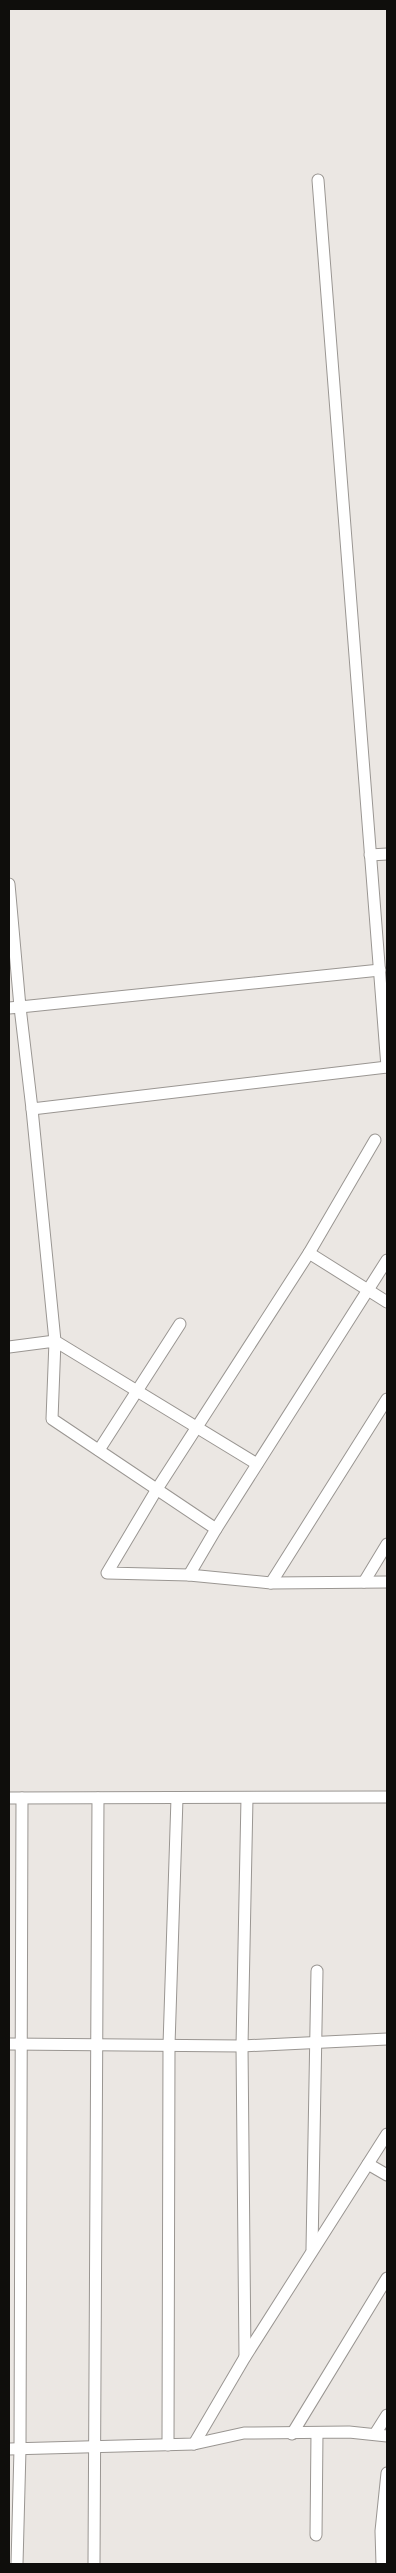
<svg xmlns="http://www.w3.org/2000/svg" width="396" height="2573" font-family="Helvetica,sans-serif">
	<rect width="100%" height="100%" fill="#ebe7e3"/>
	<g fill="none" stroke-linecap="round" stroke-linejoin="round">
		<defs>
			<g id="minor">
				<path d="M318,180L387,1067"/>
				<path d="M370,855L387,854"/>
				<path d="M9,884L20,1007L380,970"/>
				<path d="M9,1008L20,1007L32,1109L387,1067"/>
				<path d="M32,1109L55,1341L257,1464"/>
				<path d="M309,1253L375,1140"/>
				<path d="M9,1347L55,1341L52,1419L216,1529L189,1575L271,1583L387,1582"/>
				<path d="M99,1450L180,1324"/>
				<path d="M216,1529L387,1260"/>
				<path d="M189,1575L107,1573L157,1489L309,1253L387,1302"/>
				<path d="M364,1582L387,1544"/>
				<path d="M271,1583L387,1399"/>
				<path d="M9,1798L387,1797"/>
				<path d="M9,2044L242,2046L387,2039"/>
				<path d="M368,2164L387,2175"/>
				<path d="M312,2249L317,1971"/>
				<path d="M245,2357L242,2046L247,1798"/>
				<path d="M292,2434L387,2278"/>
				<path d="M375,2434L387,2415"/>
				<path d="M194,2444L245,2357L387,2134"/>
				<path d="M168,2445L169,2045L177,1798"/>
				<path d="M9,2449L194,2444L244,2433L349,2432L387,2436"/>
				<path d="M316,2535L317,2433"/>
				<path d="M17,2564L20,2449L22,1798"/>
				<path d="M94,2564L98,1798"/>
				<path d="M382,2564L381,2531L387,2473"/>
			</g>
		</defs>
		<use href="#minor" stroke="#9a9692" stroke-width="13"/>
		<use href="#minor" stroke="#fff" stroke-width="11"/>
	</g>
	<rect width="396" height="2573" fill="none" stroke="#0f0e0c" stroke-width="20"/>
</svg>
